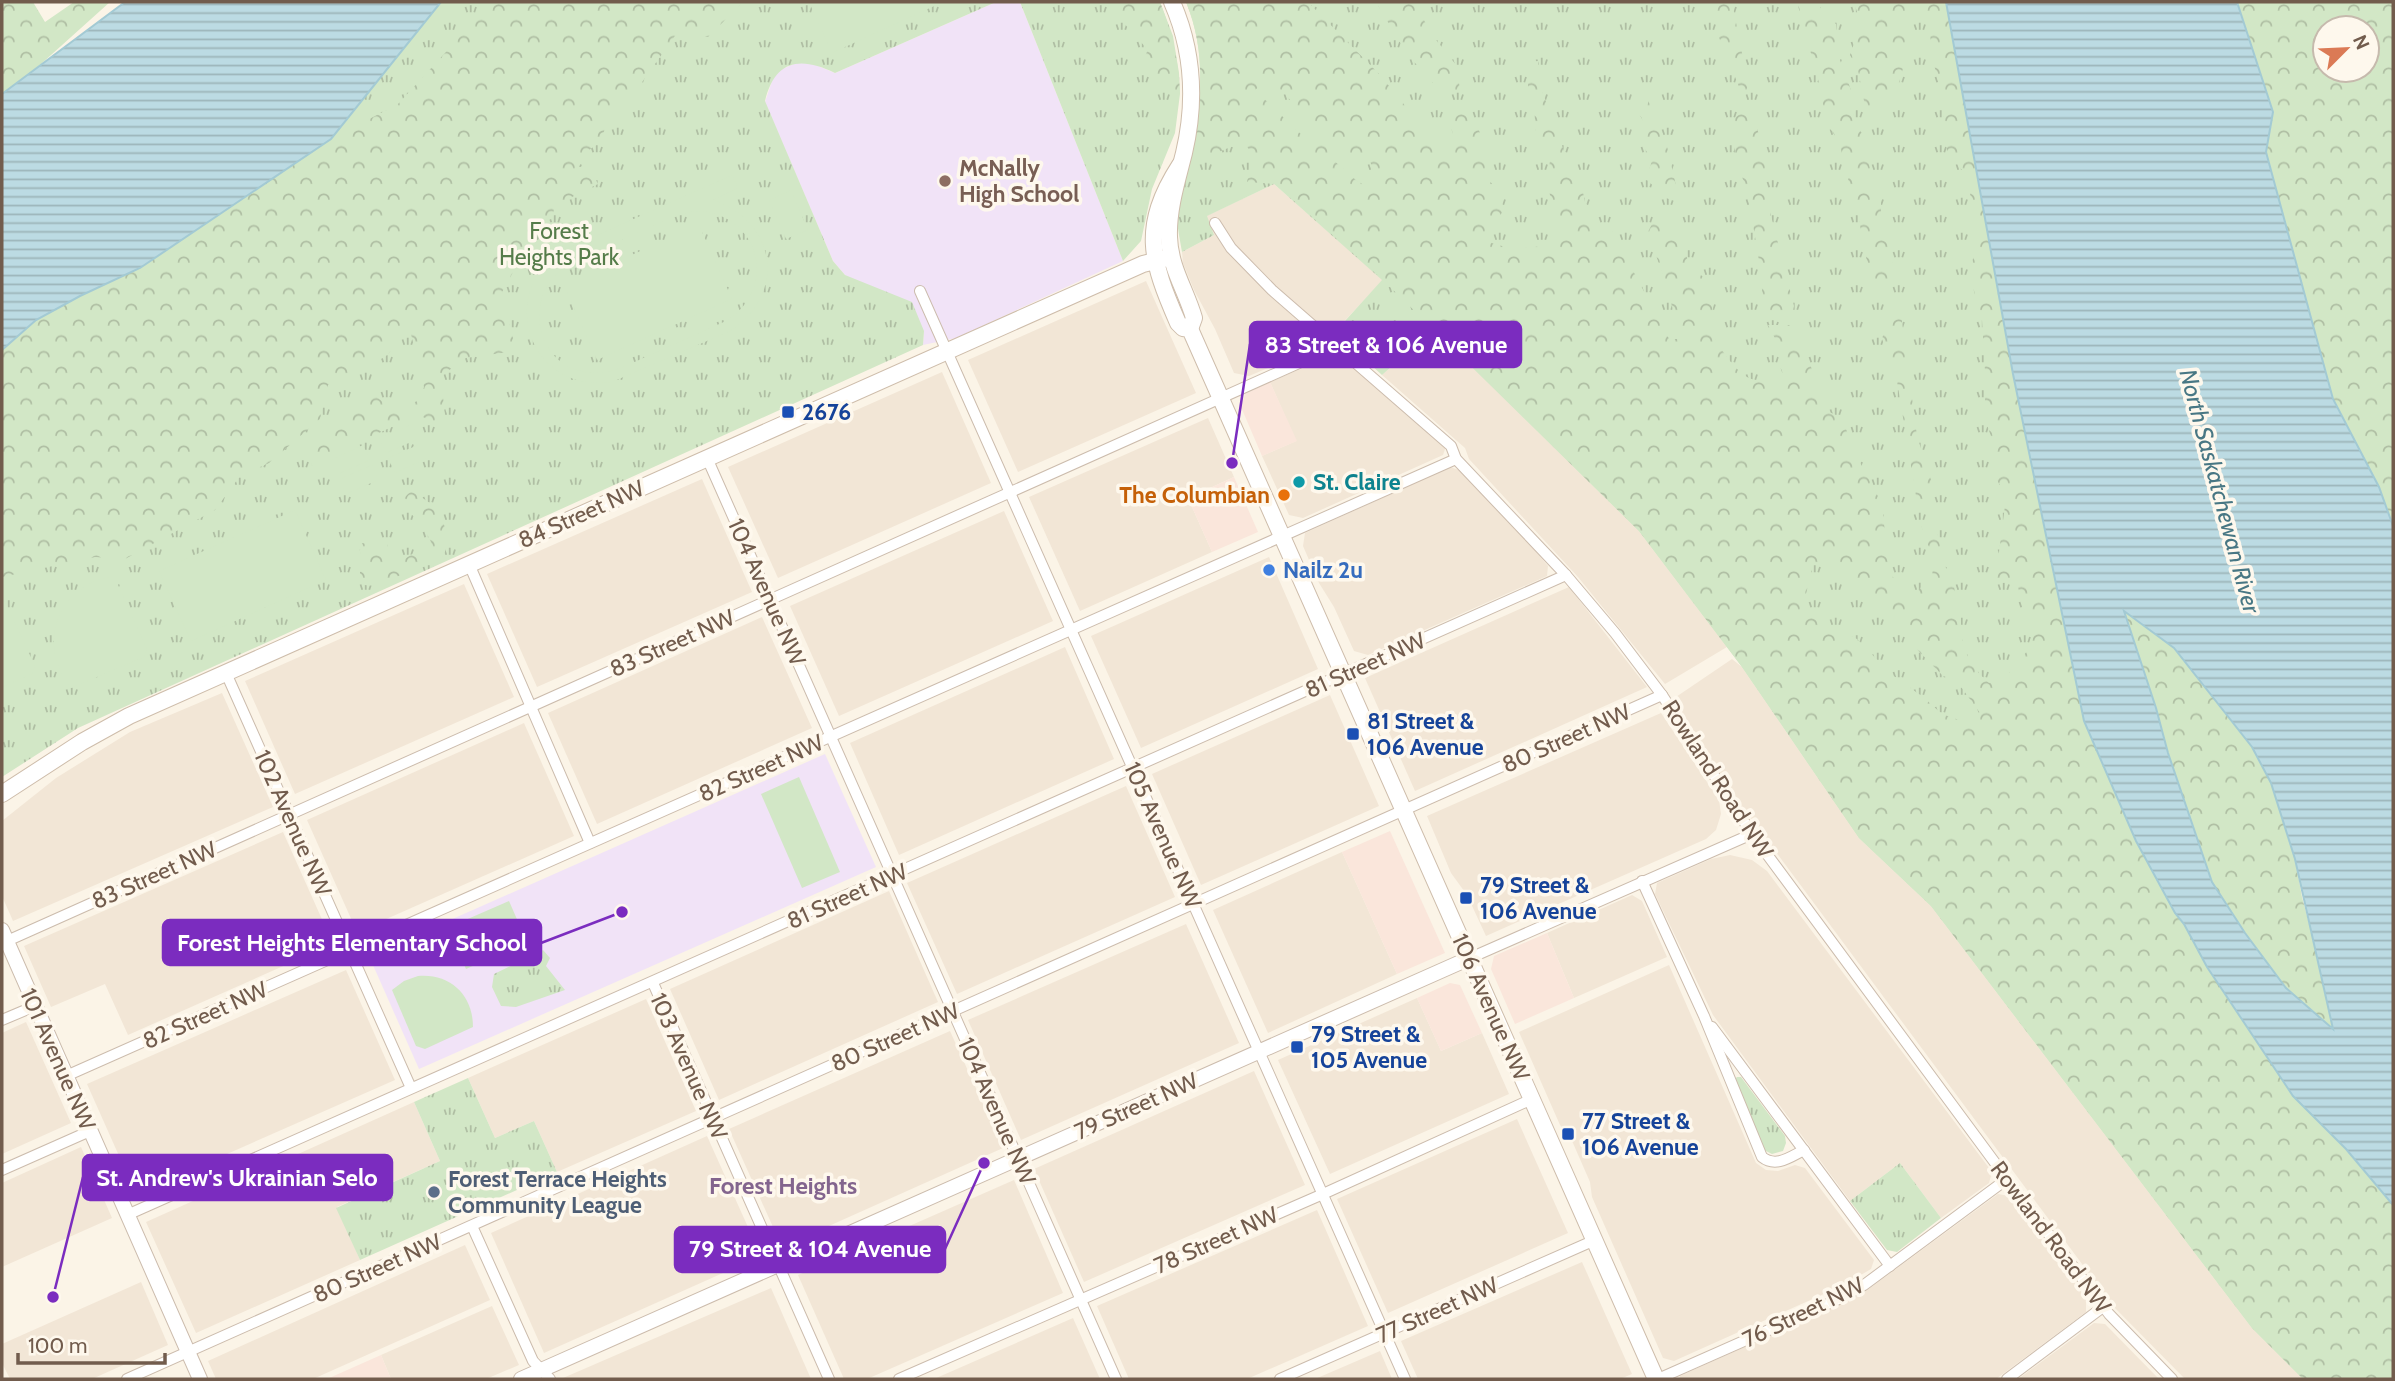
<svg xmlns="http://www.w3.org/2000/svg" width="2395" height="1381" font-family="Cabin,sans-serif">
	<defs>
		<pattern id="grass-tufts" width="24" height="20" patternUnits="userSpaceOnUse" patternTransform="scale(1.75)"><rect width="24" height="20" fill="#d2e7c6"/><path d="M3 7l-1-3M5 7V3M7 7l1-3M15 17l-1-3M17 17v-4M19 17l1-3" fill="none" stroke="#afbea3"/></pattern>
		<pattern id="forest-crowns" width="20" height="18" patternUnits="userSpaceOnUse" patternTransform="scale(1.75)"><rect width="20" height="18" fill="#d2e7c6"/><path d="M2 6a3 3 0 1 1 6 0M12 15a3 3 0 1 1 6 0" fill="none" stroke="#afbea3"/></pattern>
		<pattern id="water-rules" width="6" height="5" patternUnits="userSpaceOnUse" patternTransform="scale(1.75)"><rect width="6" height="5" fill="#bcdbe3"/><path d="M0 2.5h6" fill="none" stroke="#9db5ba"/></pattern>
	</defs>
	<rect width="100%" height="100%" fill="#fbf4e7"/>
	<g fill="#f2e6d6">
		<path d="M1274,184L1383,280L1322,345L1249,376L1234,373L1215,329L1194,290L1183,263L1182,252L1214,235L1206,216Z"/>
		<path d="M1146,281L1196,393L1018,472L968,360Z"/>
		<path d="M1434,329L1639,531L1727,647L1665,684L1578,577L1469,459L1465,448L1382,375Z"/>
		<path d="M1336,354H1342L1446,446L1443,455L1303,518L1289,515L1262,456L1296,441L1270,382Z"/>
		<path d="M942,372L991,483L778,578L728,467Z"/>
		<path d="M1208,418L1234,477L1188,498L1212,552L1080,611L1029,497Z"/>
		<path d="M1450,467L1459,470L1520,533L1548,566L1547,576L1368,655L1354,651L1334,607L1319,583L1303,546L1305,533Z"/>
		<path d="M702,479L752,592L537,687L487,574Z"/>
		<path d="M1004,511L1053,621L839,716L790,606Z"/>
		<path d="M1269,557L1318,669L1141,748L1091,636Z"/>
		<path d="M464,584L514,697L295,794L245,681Z"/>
		<path d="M1569,587L1647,687L1415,791L1365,678Z"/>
		<path d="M762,617L812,728L597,824L548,713Z"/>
		<path d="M1065,647L1114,759L899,855L850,743Z"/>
		<path d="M1732,659L1742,667L1859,838L1931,906L2252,1328L2303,1379H2185L2114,1307L1738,801L1673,699Z"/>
		<path d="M222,693L273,807L13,921L2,896V821L56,778L130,732Z"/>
		<path d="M1330,695L1379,806L1201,885L1152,774Z"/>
		<path d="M1661,713L1719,800L1721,814L1716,830L1706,839L1486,936L1467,895L1451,873L1427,816Z"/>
		<path d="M524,723L574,836L357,932L307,820Z"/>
		<path d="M1126,786L1175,897L957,994L907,883Z"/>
		<path d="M283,832L333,944L128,1035L105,984L51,1007L24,946Z"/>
		<path d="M1342,852L1397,974L1268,1033L1213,910Z"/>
		<path d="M1730,855L1752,860L1767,871L1992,1172L1989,1183L1941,1218L1900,1163L1850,1201L1713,1015L1655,894L1657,883L1711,859Z"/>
		<path d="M889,891L938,1002L719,1100L670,989Z"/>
		<path d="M1632,895L1642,901L1667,957L1574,998L1547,933Z"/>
		<path d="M1186,924L1239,1043L1021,1140L968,1020Z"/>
		<path d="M1669,965L1756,1163L1766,1170L1778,1171L1795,1165L1805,1168L1874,1260L1871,1269L1844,1285L1674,1361L1663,1358L1592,1197L1590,1182L1569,1134L1560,1125L1519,1032Z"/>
		<path d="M346,970L395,1080L136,1194L87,1084Z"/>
		<path d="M1417,998L1441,1051L1482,1033L1509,1094L1330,1174L1278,1060Z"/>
		<path d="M646,999L696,1111L557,1172L534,1121L495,1138L468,1078Z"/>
		<path d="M26,1022L71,1123L2,1154V1033Z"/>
		<path d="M950,1031L1003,1148L782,1247L729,1129Z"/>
		<path d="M1254,1071L1305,1185L1084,1282L1034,1169Z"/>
		<path d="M414,1102L440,1161L337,1207L360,1260L196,1333L146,1222Z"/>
		<path d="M1517,1119L1568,1233L1388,1313L1337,1199Z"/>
		<path d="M707,1136L761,1256L544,1353L491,1233Z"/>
		<path d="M81,1147L112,1218L2,1267V1183Z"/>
		<path d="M1014,1180L1063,1293L867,1379H844L798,1275Z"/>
		<path d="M1998,1194L2009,1196L2086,1298V1312L1996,1379H1679L1680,1376L1862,1294Z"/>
		<path d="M1317,1210L1368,1326L1247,1379H1129L1097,1306Z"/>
		<path d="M465,1245L490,1300L313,1379H216L208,1361Z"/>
		<path d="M1582,1262L1632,1374L1620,1379H1418L1401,1341Z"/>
		<path d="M141,1282L168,1345L92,1379H10L2,1363V1344Z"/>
		<path d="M771,1288L811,1379L563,1378Z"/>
		<path d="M492,1306L519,1365L486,1379H391L381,1355Z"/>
		<path d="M1073,1318L1100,1379H934Z"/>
		<path d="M2094,1323L2105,1324L2159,1379H2018Z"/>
		<path d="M1380,1351L1392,1379H1315Z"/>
	</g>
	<g fill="#fae6db">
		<path d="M1270,382L1297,441L1262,456L1241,407L1245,394Z"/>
		<path d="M1234,477L1258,532L1212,552L1188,498Z"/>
		<path d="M1390,831L1445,953L1397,974L1342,852Z"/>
		<path d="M1547,933L1574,998L1515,1024L1491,969L1494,956Z"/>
		<path d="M1450,983L1460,985L1482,1033L1441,1051L1417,998Z"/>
		<path d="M381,1355L391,1379H327Z"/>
	</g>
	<g fill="#f1e3f7">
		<path d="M996,2H1020L1123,261L956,338L923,345L924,331L845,275L833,261L765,102L773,78L780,70L796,63H811L835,73Z"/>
		<path d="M825,754L876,867L419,1069L369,956Z"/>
	</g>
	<g fill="url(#grass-tufts)">
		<path d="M441,2H996L835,73C800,56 775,60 765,101L833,261L845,275L912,302L924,331L923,345L78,728L2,777V350L80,296L331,139Z"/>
		<path d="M1020,2H1160L1173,36L1179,73L1180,94L1175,133L1152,189L1141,241L1123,261Z"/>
		<path d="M1186,2H1946L2136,841L2175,913L2207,967L2293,1096L2393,1205V1379H2303L2252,1328L1931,906L1859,838L1742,667L1639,531L1434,329L1382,375L1335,332L1382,280L1274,184L1207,216L1214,235L1182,252C1180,241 1178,230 1177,220C1177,198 1185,177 1190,156C1202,105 1207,52 1186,2Z"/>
		<path d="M543,950L550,958L546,966L565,990L516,1007L501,1006L492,987L494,974Z"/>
		<path d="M1737,1077H1741L1785,1136L1786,1143L1783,1151L1772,1154L1764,1150L1734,1080Z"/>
		<path d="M468,1078L495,1138L534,1121L557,1172L360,1260L336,1208L440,1161L414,1102Z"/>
		<path d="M1900,1163L1941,1218L1897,1252L1887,1250L1850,1201Z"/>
	</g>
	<g fill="url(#forest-crowns)" fill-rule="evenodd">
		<path d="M2,2H33L45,22L74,2H110L2,99Z"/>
		<path d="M492,2H743L708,37L677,33L623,109L611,115L599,143L579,157V167L589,166L598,184L554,206L553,218L539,225L502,292L516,351L466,358L441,376L445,417L435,422L418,415L322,459L312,466L311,440C321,429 328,420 344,425L350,420L349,405L354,393L366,397H377L391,409L407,406L419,400L424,387L410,330L385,357L328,385L320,419L269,463L240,476L215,510L125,559L95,557L2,577V350L36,320L80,296L140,268L331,139L398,104Z"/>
		<path d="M1105,2H1160C1172,32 1179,61 1180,94L1138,69L1148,50Z"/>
		<path d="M1186,2H1308L1381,76L1432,139L1454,142L1449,113L1455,100C1479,123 1491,146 1486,179L1501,190L1503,211L1492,227L1489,242C1510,251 1532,248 1553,244L1559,231L1546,179L1551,157L1537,148L1534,106L1528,86L1529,62L1538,61L1541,88L1564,151L1580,178L1585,202L1599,223L1609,225L1669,339H1680L1668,290L1648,232L1652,224L1662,220L1676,227L1687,240C1681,276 1706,268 1712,291C1715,304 1711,320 1714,334C1716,345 1737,372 1747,377C1757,382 1768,383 1779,383L1784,378L1779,363L1778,344L1768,325H1796C1805,348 1811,373 1824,394L1818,408L1834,414L1846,429L1855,453L1882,504L1885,533V550L1892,575L1901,593L1913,596L1924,584L1933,580L1931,553L1920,522L1937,531L1944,564L1954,583L1955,596L1962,606C1959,625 1962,650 1973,666C1977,672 1984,678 1989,683L2004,679L2028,650L2034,626L2024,614L2017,582L1995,583L2006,498L1995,475L1996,451L1985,419V371L1982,320L1972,284V264L1978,231L1966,175L1947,151L1940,89L1931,52L1930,27L1925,2H1946L2013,374L2084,721L2136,841L2175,913L2184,924L2207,967L2293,1096L2346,1149L2393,1205V1379H2303L2252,1328L1931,906L1859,838L1742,667L1639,531L1383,280L1275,184L1247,182L1253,154L1243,142L1216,153L1191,154C1201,101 1207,53 1186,2ZM1261,85L1282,90L1304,117L1313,141L1305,138L1255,90ZM1338,151L1368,157L1372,166L1373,190L1357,181L1331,158ZM1828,559C1836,569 1846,573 1853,584L1862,586L1864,592L1877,597L1903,635L1943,676L1956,680L1980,713L1959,720L1942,714L1923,697L1891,674L1857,639L1831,626L1807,609L1805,598L1813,565Z"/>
		<path d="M1376,2H1416L1429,31L1457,66L1460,91L1442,93L1407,54Z"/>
		<path d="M1714,2H1732L1748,84L1744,99L1716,30V7Z"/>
		<path d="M1797,2H1818L1823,13L1836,24L1840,60L1852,93L1854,116L1862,134L1874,185L1881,198V213L1892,258L1893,287L1876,290C1872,277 1867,265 1865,252C1860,227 1858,206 1847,183L1851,171L1843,160L1840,143L1825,121L1822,94Z"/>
		<path d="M1853,2H1905C1904,43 1911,72 1886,107L1865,106L1858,70L1850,55C1857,36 1863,20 1853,2Z"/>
		<path d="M2237,2H2393V526L2379,487L2333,399L2266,152L2273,112ZM2325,28H2367V70H2325Z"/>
		<path d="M1644,91L1666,142L1680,203L1666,198L1646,179L1652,161L1640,140L1648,129L1635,107Z"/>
		<path d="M1748,105L1756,123L1766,165L1764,188L1794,306L1792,315L1764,312L1760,267L1747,188L1736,164L1732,121Z"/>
		<path d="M1890,311L1901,314L1917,436L1933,486L1929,505L1917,502L1896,375L1882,339Z"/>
		<path d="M411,491C420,496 432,503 438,512C446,523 450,545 443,556L376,586L364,585L360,580V572L367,563C360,556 358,553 362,543L374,545L383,541L388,542V559L392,564L398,563L414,553L419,554C426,552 430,550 431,542C428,537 426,531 423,526C415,515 404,513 405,497Z"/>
		<path d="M2123,610L2174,648L2252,747L2271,783L2295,859L2302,897L2319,962L2333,1030L2286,988L2245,933L2212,882L2168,753L2156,708Z"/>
	</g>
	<g fill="#d2e7c6" fill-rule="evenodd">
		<path d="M809,2H943L832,53Z"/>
		<path d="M732,175L738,188L713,200C777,221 787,295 730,331L612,382C530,394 494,293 564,250ZM695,211C759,212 780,287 726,321C701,332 677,343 652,354C635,361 616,373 597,373C534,373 519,294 570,263L678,215Z"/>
		<path d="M791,190L808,230L786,239L769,200Z"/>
		<path d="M699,225L732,299L597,360L564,285Z"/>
		<path d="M412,424L418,439L386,453L379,438Z"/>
		<path d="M420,444L427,458L395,473L388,458Z"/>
		<path d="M363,445L370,460L338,474L331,460Z"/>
		<path d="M372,465L378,480L346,494L340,479Z"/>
		<path d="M295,510L326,580L191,641L159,571Z"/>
		<path d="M114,576L147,649L144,657L71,688C36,644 57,585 114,576Z"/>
		<path d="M2,595L35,666L32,674L2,687Z"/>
		<path d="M799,777L840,872L802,888L761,794Z"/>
		<path d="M509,901L527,942L466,969L447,928Z"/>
		<path d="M418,976C450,973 473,995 473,1027L425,1049L416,1046L392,990L404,981Z"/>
	</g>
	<g fill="url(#water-rules)" stroke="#a3cad4" stroke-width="2" fill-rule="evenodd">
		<path d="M125,2H441L331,139L140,268L80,296L36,320L2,350V94Z"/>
		<path d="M1946,2H2237L2273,112L2266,152L2333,399L2379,487L2393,526V1205L2346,1149L2293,1096L2207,967L2184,924L2175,913L2136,841L2084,721L2013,374ZM2124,611L2174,648L2252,747L2271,783L2295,859L2333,1029L2286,988L2245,933L2212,882L2168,753L2156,708Z"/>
	</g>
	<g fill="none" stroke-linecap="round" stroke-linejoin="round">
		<defs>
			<g id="minor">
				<path d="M1215,223L1231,248L1272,290L1451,446L1456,459L1566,575L1615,633L1662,695L1752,834L2007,1179L2109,1314L2172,1379"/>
				<path d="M920,291L1405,1379"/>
				<path d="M707,458L1116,1379"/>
				<path d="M469,564L590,843"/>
				<path d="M226,673L411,1088"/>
				<path d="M1642,881L1704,1016L1762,1157C1776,1168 1790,1157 1804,1150"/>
				<path d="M7,941L1337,346"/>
				<path d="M1470,958L1752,834"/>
				<path d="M653,983L829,1379"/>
				<path d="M2,1020L35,1006"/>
				<path d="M1712,1027L1890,1266"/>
				<path d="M66,1076L1456,459"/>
				<path d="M2,1170L90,1131"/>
				<path d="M127,1215L1566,575"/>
				<path d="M472,1226L533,1361L550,1379"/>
				<path d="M127,1379L1662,695"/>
				<path d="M899,1379L1323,1194L1532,1099"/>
				<path d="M1280,1379L1595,1240"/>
				<path d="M1658,1379L1841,1298L1864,1285L2007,1179"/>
				<path d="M2007,1379L2103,1307"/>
			</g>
			<g id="tertiary">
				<path d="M2,930L200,1379"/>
				<path d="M521,1379L1470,958"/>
			</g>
			<g id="secondary">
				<path d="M1172,2C1193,50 1196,102 1184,153C1177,181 1168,209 1169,237C1170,268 1186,290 1194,318L1190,329"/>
				<path d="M1180,165C1140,227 1151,261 1178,323L1183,328L1190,329L1656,1379"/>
				<path d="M2,794L82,742L129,716L1143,264L1171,257"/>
			</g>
		</defs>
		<use href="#minor" stroke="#ccbcad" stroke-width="12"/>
		<use href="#tertiary" stroke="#ccbcad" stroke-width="16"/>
		<use href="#secondary" stroke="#cebdab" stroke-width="18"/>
		<use href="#minor" stroke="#fff" stroke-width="10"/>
		<use href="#tertiary" stroke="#fff" stroke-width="14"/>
		<use href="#secondary" stroke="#fff" stroke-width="16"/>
	</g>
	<circle fill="#8d6e63" stroke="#fef8ed" stroke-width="2.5" cx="945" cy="181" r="7"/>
	<g fill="#1a4fb4" stroke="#fef8ed" stroke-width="2.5">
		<rect x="781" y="405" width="14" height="14" rx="3.5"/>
		<rect x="1346" y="727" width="14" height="14" rx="3.5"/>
		<rect x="1459" y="891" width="14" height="14" rx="3.5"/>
		<rect x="1290" y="1040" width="14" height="14" rx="3.5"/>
		<rect x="1561" y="1127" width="14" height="14" rx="3.5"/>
	</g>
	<circle fill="#0f9aa8" stroke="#fef8ed" stroke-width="2.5" cx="1299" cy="482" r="7"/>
	<circle fill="#e8710a" stroke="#fef8ed" stroke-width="2.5" cx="1284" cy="495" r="7"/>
	<circle fill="#3f7fe0" stroke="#fef8ed" stroke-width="2.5" cx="1269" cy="570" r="7"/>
	<circle fill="#5c6f8a" stroke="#fef8ed" stroke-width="2.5" cx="434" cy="1192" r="7"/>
	<g text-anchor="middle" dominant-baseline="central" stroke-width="7" stroke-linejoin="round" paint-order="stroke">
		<g font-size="23" font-weight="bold" fill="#785e54" stroke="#fef8ed" text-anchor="start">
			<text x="959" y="168">McNally<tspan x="959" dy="26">High School</tspan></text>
		</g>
		<g font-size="23" fill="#557c49" stroke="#fef8ed">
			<text x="559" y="231">Forest<tspan x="559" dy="26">Heights Park</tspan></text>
		</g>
		<g font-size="23" font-weight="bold" fill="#164399" stroke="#fef8ed" text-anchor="start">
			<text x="802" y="412">2676</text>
			<text x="1367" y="721">81 Street &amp;<tspan x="1367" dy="26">106 Avenue</tspan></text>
			<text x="1480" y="885">79 Street &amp;<tspan x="1480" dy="26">106 Avenue</tspan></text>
			<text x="1311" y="1034">79 Street &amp;<tspan x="1311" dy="26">105 Avenue</tspan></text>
			<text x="1582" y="1121">77 Street &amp;<tspan x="1582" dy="26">106 Avenue</tspan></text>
		</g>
		<g font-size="23" font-weight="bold" fill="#0d838f" stroke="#fef8ed" text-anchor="start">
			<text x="1313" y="482">St. Claire</text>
		</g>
		<g font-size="23" font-weight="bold" fill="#c56008" stroke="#fef8ed" text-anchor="end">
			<text x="1270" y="495">The Columbian</text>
		</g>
		<g font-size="23" fill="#725c4d" stroke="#fef8ed">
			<text transform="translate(581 514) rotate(-24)">84 Street NW</text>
			<text transform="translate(767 592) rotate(66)">104 Avenue NW</text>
			<text transform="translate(672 643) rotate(-24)">83 Street NW</text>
			<text transform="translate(1365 665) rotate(-24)">81 Street NW</text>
			<text transform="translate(1566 738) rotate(-24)">80 Street NW</text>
			<text transform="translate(761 768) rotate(-24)">82 Street NW</text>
			<text transform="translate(1718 779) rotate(57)">Rowland Road NW</text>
			<text transform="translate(293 823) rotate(66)">102 Avenue NW</text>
			<text transform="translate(1163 835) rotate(66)">105 Avenue NW</text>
			<text transform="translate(154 875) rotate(-24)">83 Street NW</text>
			<text transform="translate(847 896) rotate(-24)">81 Street NW</text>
			<text transform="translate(1491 1007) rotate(66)">106 Avenue NW</text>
			<text transform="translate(205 1015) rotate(-24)">82 Street NW</text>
			<text transform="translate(895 1037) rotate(-24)">80 Street NW</text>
			<text transform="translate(58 1059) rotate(66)">101 Avenue NW</text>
			<text transform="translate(689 1066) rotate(66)">103 Avenue NW</text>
			<text transform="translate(1136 1106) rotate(-24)">79 Street NW</text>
			<text transform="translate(997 1111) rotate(66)">104 Avenue NW</text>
			<text transform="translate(2051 1237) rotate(53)">Rowland Road NW</text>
			<text transform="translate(1216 1240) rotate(-24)">78 Street NW</text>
			<text transform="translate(377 1268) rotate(-24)">80 Street NW</text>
			<text transform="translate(1437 1310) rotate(-24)">77 Street NW</text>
			<text transform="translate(1803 1312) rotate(-26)">76 Street NW</text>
		</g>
		<g font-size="23" font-weight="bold" fill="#366cbe" stroke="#fef8ed" text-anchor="start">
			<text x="1283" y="570">Nailz 2u</text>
		</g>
		<g font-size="23" font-weight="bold" fill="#4e5e75" stroke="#fef8ed" text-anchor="start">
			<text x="448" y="1179">Forest Terrace Heights<tspan x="448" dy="26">Community League</tspan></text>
		</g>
		<g font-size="24" font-style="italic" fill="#487784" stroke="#fef8ed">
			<text transform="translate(2220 491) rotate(75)">North Saskatchewan River</text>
		</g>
		<g font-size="24" font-weight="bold" fill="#83658e" stroke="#fef8ed">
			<text x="783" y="1185">Forest Heights</text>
		</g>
	</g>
	<path fill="none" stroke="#7b2cbf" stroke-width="2.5" d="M1232 463L1250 344M622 912L541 943M53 1297L83 1177M984 1163L945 1249"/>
	<g fill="#7b2cbf" stroke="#fef8ed" stroke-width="2.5">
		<circle cx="1232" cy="463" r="7"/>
		<circle cx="622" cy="912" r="7"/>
		<circle cx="53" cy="1297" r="7"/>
		<circle cx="984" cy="1163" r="7"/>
	</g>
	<g fill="#7b2cbf" stroke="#7b2cbf" stroke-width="2.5">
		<rect x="1250" y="322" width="271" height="45" rx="7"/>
		<rect x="163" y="920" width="378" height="45" rx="7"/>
		<rect x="83" y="1155" width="309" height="45" rx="7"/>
		<rect x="675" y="1227" width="270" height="45" rx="7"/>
	</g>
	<g font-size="24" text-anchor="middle" font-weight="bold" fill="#fff">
		<text x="1386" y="353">83 Street &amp; 106 Avenue</text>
		<text x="352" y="951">Forest Heights Elementary School</text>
		<text x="237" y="1186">St. Andrew's Ukrainian Selo</text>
		<text x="810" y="1257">79 Street &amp; 104 Avenue</text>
	</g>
	<rect width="2395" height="1381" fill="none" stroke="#725c4d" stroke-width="7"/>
	<g transform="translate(2346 49) rotate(66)"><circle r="33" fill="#fef8ed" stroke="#c6baad" stroke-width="2"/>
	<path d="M0-5L12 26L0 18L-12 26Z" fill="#db7a55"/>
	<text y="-10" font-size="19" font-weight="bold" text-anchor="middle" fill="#725c4d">N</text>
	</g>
	<path d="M18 1353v10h147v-10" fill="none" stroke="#725c4d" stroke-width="3.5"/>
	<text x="28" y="1353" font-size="21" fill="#725c4d" stroke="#fef8ed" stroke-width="5" paint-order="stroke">100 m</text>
</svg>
